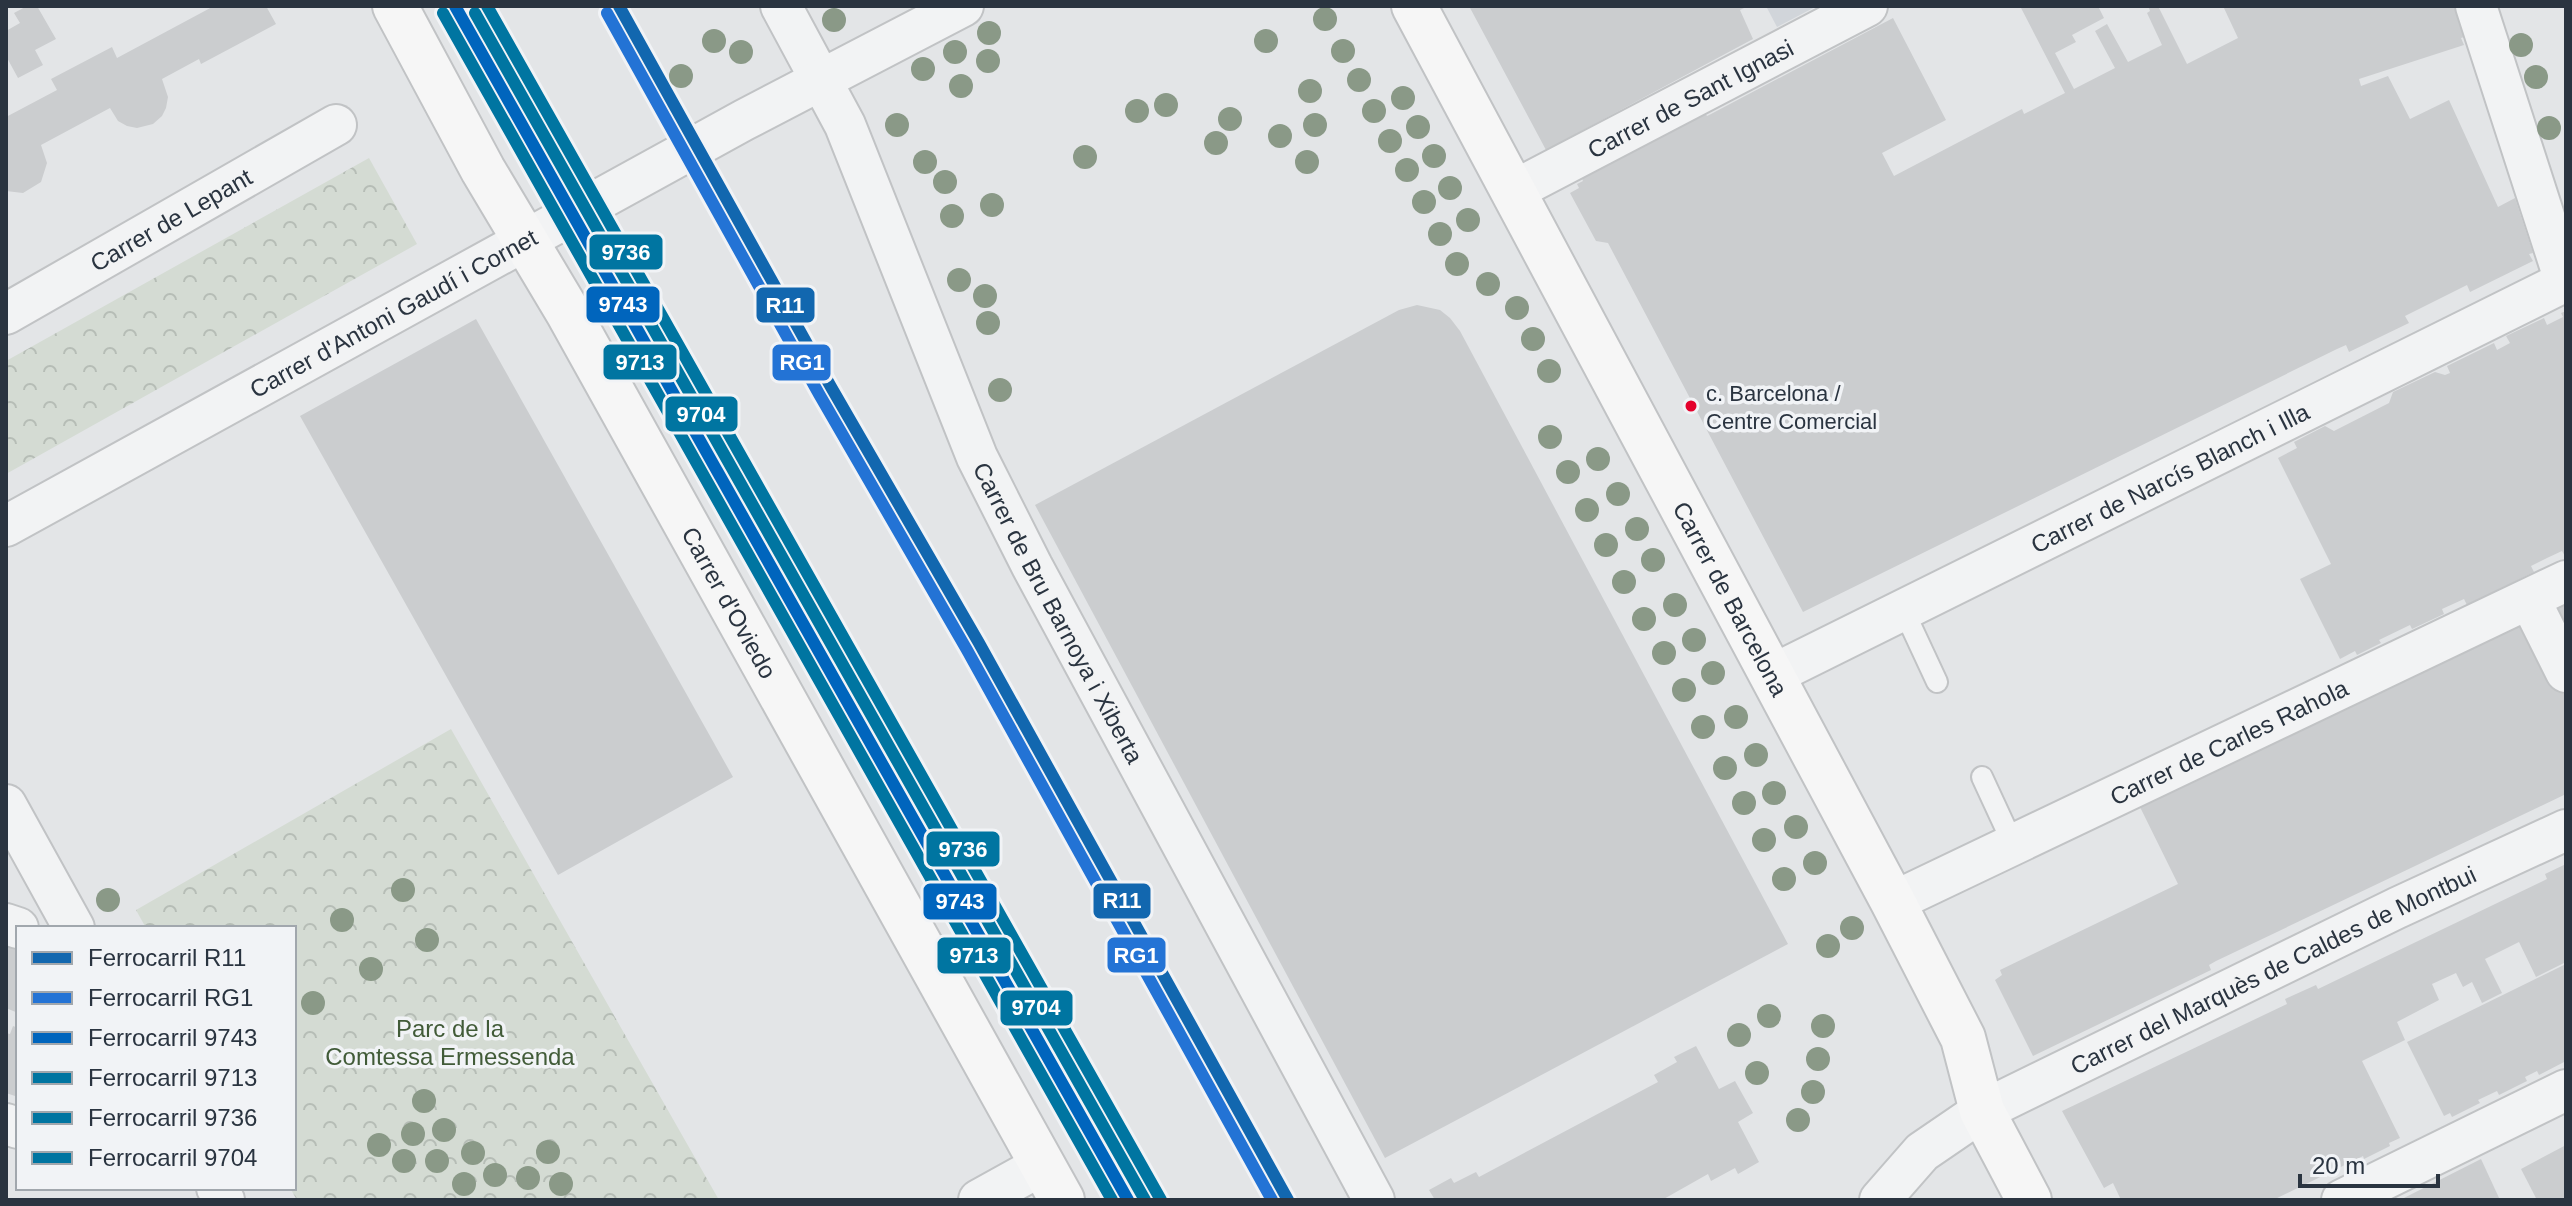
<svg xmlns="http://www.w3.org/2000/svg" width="2572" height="1206" font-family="Helvetica,sans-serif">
	<defs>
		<pattern id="park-crowns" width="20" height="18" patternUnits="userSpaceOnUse" patternTransform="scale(2)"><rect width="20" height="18" fill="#d4dbd3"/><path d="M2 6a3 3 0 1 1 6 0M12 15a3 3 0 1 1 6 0" fill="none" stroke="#b6bdb6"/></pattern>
	</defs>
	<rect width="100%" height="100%" fill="#e3e5e7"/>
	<path fill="#d1d5da" d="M1766,6H1817L1777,27Z"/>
	<g fill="url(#park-crowns)">
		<path d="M369,158L417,244L6,474V361Z"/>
		<path d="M451,729L719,1200H297L290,1188H294V928H146L136,910Z"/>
	</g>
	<g fill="#cbcdcf">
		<path d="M27,6H37L56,39L35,50L43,65L18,78L6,56V31L20,23L14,13Z"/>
		<path d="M214,6H266L276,24L201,64L199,59L162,79L168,97L166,108L162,116L153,124L137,128L127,126L118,121L110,108L41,145L47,163L41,182L23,193L6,191V117L57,90L51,79L112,47L117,58Z"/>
		<path d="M1469,6H1748L1740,10L1753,39L1546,150Z"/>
		<path d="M2020,6H2098L2104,18L2072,35L2076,42L2055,53L2074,89L2115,68L2095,31L2107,24L2128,62L2162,45L2147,13L2150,11L2148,6H2158L2187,64L2238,38L2223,6H2465L2475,34L2461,38L2464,45L2359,79L2361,86L2388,76L2410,119L2449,100L2498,207L2515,198L2533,253L2529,254L2533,261L2470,292L2467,285L2405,316L2409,323L2349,352L2346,345L2337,349L1803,612L1608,243L1596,241L1570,193L1579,188L1577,184L1583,181L1581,176L1704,111L1707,116L1711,114L1893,18L1946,120L1882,153L1894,176L2022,109L2024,114L2065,93Z"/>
		<path d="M1417,305L1440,310L1450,318L1460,331L1788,944L1385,1158L1035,505L1399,310Z"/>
		<path d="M2566,311V558L2562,551L2547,558L2531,566L2534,572L2467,605L2464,599L2442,609L2444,614L2412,629L2410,625L2379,640L2381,643L2357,655L2355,651L2340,659L2300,579L2331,564L2278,458L2297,448L2294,442L2325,426L2334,431L2389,403L2393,392L2435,372L2445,375L2450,373L2447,366L2494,343L2497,350L2510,343L2506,336L2544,318L2547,325L2563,317L2561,313Z"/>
		<path d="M476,319L733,777L558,875L300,416Z"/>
		<path d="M2566,603V639L2552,610Z"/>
		<path d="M2526,621L2566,698V794L2216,961L2209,965L2211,970L2033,1056L1995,980L2002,975L2000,970L2178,884L2140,807Z"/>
		<path d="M2566,864V962L2536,977L2519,942L2485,959L2502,993L2482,1003L2472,982L2463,987L2456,973L2432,984L2439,1000L2397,1022L2405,1040L2362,1061L2400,1138L2389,1143L2390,1146L2364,1159L2363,1156L2351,1162L2273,1200H2121L2113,1183L2104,1188L2062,1111L2287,1004L2285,999L2316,985L2318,989L2543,881L2547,879L2545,874Z"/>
		<path d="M6,941L18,945V1013L6,1008Z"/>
		<path d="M2566,964V1061L2539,1075L2537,1071L2525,1077L2527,1081L2499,1095L2497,1091L2478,1100L2480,1103L2452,1117L2450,1113L2444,1116L2407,1042Z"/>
		<path d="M13,1026L18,1028V1097L6,1093V1033L10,1034Z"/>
		<path d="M1696,1046L1719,1089L1735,1081L1753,1113L1738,1122L1759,1162L1738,1174L1735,1168L1711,1181L1708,1174L1662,1200H1435L1429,1190L1451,1178L1454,1183L1476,1172L1479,1177L1658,1082L1654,1075L1677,1062L1674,1057Z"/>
		<path d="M2566,1145V1200H2537L2521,1169Z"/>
		<path d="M2481,1159L2500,1200H2400Z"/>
	</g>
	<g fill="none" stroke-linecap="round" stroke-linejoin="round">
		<defs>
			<g id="lane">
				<path d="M1903,609L1937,682"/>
				<path d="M1982,777L2013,844"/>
			</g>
			<g id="street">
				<path id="s1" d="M781,6L845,125L977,457L1032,566L1374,1200"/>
				<path d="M2476,6L2565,281"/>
				<path id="s2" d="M1513,191L1867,6"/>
				<path id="s3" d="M6,314L336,125"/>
				<path id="s4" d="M6,526L744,120L963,6"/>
				<path d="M2536,612L2566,672"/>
				<path id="s5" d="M1772,675L2566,281"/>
				<path d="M6,805L74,928"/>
				<path id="s6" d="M1893,902L2566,581"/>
				<path d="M6,924L18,928"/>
				<path d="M6,1124L18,1128"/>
				<path d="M217,1188L224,1200"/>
				<path d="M979,1200L1042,1165"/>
				<path id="s7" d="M1880,1200L1922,1152L1982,1111L2397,908L2566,830"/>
				<path d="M2342,1200L2566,1090"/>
			</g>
			<g id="secondary">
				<path id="s8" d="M395,6L483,170L569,314L1062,1200"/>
				<path id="s9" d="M1414,6L1893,902L1963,1038L1982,1111L2029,1200"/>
			</g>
		</defs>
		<use href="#lane" stroke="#c1c3c5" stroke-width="24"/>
		<use href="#street" stroke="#c1c3c5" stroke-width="44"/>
		<use href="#secondary" stroke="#c1c3c5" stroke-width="48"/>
		<use href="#lane" stroke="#f2f3f4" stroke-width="20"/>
		<use href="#street" stroke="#f2f3f4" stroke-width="40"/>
		<use href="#secondary" stroke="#f6f6f6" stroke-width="44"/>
		<defs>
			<path id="rail-1" d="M619,6L831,387L979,643L1288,1200"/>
			<path id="rail-2" d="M607,13L819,394L967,650L1272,1200"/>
			<path id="rail-3" d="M455,6L1128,1200"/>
			<path id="rail-4" d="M443,13L1112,1200"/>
			<path id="rail-5" d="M487,6L1161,1200"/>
			<path id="rail-6" d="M475,13L1145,1200"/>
		</defs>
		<use href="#rail-1" stroke="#f1f3f6" stroke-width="18"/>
		<use href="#rail-2" stroke="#f1f3f6" stroke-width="18"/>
		<use href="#rail-3" stroke="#f1f3f6" stroke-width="18"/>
		<use href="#rail-4" stroke="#f1f3f6" stroke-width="18"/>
		<use href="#rail-5" stroke="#f1f3f6" stroke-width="18"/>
		<use href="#rail-6" stroke="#f1f3f6" stroke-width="18"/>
		<use href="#rail-1" stroke="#1267af" stroke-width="12"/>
		<use href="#rail-2" stroke="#2373d5" stroke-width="12"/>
		<use href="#rail-3" stroke="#0065bd" stroke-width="12"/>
		<use href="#rail-4" stroke="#0075a1" stroke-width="12"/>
		<use href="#rail-5" stroke="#0075a1" stroke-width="12"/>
		<use href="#rail-6" stroke="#0075a1" stroke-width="12"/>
	</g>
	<g fill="#8a9987">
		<circle cx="1325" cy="19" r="12"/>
		<circle cx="834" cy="20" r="12"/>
		<circle cx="989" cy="33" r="12"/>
		<circle cx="714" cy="41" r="12"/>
		<circle cx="1266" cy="41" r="12"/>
		<circle cx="2521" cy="45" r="12"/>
		<circle cx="1343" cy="51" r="12"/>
		<circle cx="741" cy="52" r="12"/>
		<circle cx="955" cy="52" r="12"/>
		<circle cx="988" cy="61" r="12"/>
		<circle cx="923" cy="69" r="12"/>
		<circle cx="681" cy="76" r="12"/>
		<circle cx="2536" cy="77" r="12"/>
		<circle cx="1359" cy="80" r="12"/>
		<circle cx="961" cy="86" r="12"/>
		<circle cx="1310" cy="91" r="12"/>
		<circle cx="1403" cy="98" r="12"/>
		<circle cx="1166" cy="105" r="12"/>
		<circle cx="1137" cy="111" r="12"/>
		<circle cx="1374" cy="111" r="12"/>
		<circle cx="1230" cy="119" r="12"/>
		<circle cx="897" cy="125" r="12"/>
		<circle cx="1315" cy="125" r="12"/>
		<circle cx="1418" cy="127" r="12"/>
		<circle cx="2549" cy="128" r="12"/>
		<circle cx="1280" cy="136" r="12"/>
		<circle cx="1390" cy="141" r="12"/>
		<circle cx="1216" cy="143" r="12"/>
		<circle cx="1434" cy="156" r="12"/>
		<circle cx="1085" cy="157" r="12"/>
		<circle cx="925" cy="162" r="12"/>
		<circle cx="1307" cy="162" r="12"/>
		<circle cx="1407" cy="170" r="12"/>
		<circle cx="945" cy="182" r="12"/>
		<circle cx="1450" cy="188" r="12"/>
		<circle cx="1424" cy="202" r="12"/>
		<circle cx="992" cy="205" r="12"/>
		<circle cx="952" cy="216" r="12"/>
		<circle cx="1468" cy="220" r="12"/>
		<circle cx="1440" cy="234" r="12"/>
		<circle cx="1457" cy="264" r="12"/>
		<circle cx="959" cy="280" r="12"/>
		<circle cx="1488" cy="284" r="12"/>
		<circle cx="985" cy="296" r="12"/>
		<circle cx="1517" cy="308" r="12"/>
		<circle cx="988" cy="323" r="12"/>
		<circle cx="1533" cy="339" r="12"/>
		<circle cx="1549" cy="371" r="12"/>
		<circle cx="1000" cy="390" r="12"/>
		<circle cx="1550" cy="437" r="12"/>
		<circle cx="1598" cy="459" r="12"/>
		<circle cx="1568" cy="472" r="12"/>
		<circle cx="1618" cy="494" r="12"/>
		<circle cx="1587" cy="510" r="12"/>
		<circle cx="1637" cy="529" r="12"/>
		<circle cx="1606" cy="545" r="12"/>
		<circle cx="1653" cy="560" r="12"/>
		<circle cx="1624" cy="582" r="12"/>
		<circle cx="1675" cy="605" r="12"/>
		<circle cx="1644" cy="619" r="12"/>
		<circle cx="1694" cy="640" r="12"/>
		<circle cx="1664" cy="653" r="12"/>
		<circle cx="1713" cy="673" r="12"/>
		<circle cx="1684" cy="690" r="12"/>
		<circle cx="1736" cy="717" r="12"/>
		<circle cx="1703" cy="727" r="12"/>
		<circle cx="1756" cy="755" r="12"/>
		<circle cx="1725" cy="768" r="12"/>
		<circle cx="1774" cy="793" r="12"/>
		<circle cx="1744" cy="803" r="12"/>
		<circle cx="1796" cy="827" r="12"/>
		<circle cx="1764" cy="840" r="12"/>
		<circle cx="1815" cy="863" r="12"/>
		<circle cx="1784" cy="879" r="12"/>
		<circle cx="403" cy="890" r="12"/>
		<circle cx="108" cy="900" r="12"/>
		<circle cx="342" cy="920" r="12"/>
		<circle cx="1852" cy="928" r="12"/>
		<circle cx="427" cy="940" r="12"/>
		<circle cx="1828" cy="946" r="12"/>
		<circle cx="371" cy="969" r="12"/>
		<circle cx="313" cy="1003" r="12"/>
		<circle cx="1769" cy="1016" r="12"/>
		<circle cx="1823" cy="1026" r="12"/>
		<circle cx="1739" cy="1035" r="12"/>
		<circle cx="1818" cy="1059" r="12"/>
		<circle cx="1757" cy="1073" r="12"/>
		<circle cx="1813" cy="1092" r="12"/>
		<circle cx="424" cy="1101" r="12"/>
		<circle cx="1798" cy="1120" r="12"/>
		<circle cx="444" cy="1130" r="12"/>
		<circle cx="413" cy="1134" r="12"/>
		<circle cx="379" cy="1145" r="12"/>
		<circle cx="548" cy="1152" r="12"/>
		<circle cx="473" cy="1153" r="12"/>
		<circle cx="404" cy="1161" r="12"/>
		<circle cx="437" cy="1161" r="12"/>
		<circle cx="495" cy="1175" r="12"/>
		<circle cx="528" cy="1178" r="12"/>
		<circle cx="464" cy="1184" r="12"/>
		<circle cx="561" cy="1184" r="12"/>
	</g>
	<circle fill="#e4002b" stroke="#f1f3f6" stroke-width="3" cx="1691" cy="406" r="7"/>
	<g text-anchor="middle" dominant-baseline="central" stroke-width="7" stroke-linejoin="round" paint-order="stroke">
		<g font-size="22" fill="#2a3440" stroke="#f1f3f6" text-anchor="start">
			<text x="1706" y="393">c. Barcelona /<tspan x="1706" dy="28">Centre Comercial</tspan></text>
		</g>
		<g font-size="24" fill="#2a3440" stroke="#f1f3f6">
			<text stroke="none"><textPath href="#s2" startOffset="200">Carrer de Sant Ignasi</textPath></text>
			<text stroke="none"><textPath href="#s3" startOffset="190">Carrer de Lepant</textPath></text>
			<text stroke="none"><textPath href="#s4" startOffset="442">Carrer d'Antoni Gaudí i Cornet</textPath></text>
			<text stroke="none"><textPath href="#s5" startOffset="444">Carrer de Narcís Blanch i Illa</textPath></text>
			<text stroke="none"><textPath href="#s9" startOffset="672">Carrer de Barcelona</textPath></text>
			<text stroke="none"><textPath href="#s8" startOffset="684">Carrer d'Oviedo</textPath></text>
			<text stroke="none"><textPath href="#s1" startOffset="668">Carrer de Bru Barnoya i Xiberta</textPath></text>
			<text stroke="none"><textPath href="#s6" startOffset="372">Carrer de Carles Rahola</textPath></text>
			<text stroke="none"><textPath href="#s7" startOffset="460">Carrer del Marquès de Caldes de Montbui</textPath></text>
		</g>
		<g font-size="24" fill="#415b38" stroke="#f1f3f6">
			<text x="450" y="1028">Parc de la<tspan x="450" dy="28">Comtessa Ermessenda</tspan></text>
		</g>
	</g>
	<g stroke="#f1f3f6" stroke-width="3">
		<rect x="588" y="233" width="76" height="38" rx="8" fill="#0075a1"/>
		<rect x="585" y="285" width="76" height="39" rx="8" fill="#0065bd"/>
		<rect x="755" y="286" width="61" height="38" rx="8" fill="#1267af"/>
		<rect x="602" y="343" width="76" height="38" rx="8" fill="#0075a1"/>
		<rect x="771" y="343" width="61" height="39" rx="8" fill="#2373d5"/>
		<rect x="664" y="395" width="75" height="38" rx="8" fill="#0075a1"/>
		<rect x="925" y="830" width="76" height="38" rx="8" fill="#0075a1"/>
		<rect x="1092" y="882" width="60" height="38" rx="8" fill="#1267af"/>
		<rect x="922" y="882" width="76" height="39" rx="8" fill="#0065bd"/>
		<rect x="1106" y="936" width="61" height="38" rx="8" fill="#2373d5"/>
		<rect x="936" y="936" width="76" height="39" rx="8" fill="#0075a1"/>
		<rect x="999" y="989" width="75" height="38" rx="8" fill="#0075a1"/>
	</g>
	<g font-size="22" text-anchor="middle" font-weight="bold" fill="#fff">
		<text x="626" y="260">9736</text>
		<text x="623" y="312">9743</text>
		<text x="785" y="313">R11</text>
		<text x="640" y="370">9713</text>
		<text x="802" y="370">RG1</text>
		<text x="701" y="422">9704</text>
		<text x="963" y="857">9736</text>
		<text x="1122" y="908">R11</text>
		<text x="960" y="909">9743</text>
		<text x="1136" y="963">RG1</text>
		<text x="974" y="963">9713</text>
		<text x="1036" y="1015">9704</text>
	</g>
	<rect width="2572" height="1206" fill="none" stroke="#2a3440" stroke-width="16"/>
	<rect x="16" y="926" width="280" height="264" fill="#f1f3f6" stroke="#a1a7ad" stroke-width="2"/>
	<rect x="32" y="952" width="40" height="12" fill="#1267af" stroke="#a1a7ad" stroke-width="2"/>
	<text x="88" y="966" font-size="24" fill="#2a3440">Ferrocarril R11</text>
	<rect x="32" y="992" width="40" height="12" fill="#2373d5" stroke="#a1a7ad" stroke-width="2"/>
	<text x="88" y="1006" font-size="24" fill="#2a3440">Ferrocarril RG1</text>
	<rect x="32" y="1032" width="40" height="12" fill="#0065bd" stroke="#a1a7ad" stroke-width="2"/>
	<text x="88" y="1046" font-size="24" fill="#2a3440">Ferrocarril 9743</text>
	<rect x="32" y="1072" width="40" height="12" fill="#0075a1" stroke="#a1a7ad" stroke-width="2"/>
	<text x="88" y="1086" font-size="24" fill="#2a3440">Ferrocarril 9713</text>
	<rect x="32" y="1112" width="40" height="12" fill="#0075a1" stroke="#a1a7ad" stroke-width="2"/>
	<text x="88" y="1126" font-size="24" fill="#2a3440">Ferrocarril 9736</text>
	<rect x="32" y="1152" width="40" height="12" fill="#0075a1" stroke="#a1a7ad" stroke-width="2"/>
	<text x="88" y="1166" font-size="24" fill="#2a3440">Ferrocarril 9704</text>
	<path d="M2300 1174v12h138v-12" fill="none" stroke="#2a3440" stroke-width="4"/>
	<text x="2312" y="1174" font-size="24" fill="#2a3440" stroke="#f1f3f6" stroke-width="6" paint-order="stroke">20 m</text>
</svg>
